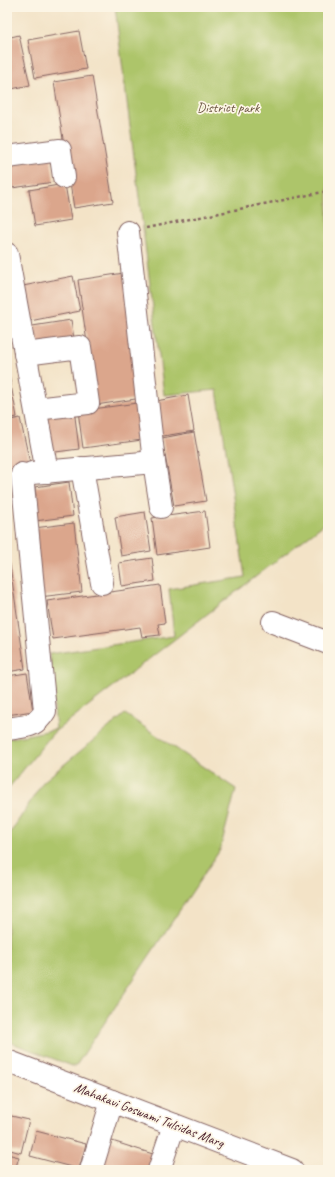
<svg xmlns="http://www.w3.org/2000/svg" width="335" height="1177" font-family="Caveat,sans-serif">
	<rect width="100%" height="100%" fill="#fcf5e5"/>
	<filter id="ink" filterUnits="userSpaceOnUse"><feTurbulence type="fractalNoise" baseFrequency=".025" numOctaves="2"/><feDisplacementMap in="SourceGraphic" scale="8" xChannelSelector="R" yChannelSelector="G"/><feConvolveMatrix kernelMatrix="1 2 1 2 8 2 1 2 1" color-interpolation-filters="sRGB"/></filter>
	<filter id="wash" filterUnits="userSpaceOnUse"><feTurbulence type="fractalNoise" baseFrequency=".012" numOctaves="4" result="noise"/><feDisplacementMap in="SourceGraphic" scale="16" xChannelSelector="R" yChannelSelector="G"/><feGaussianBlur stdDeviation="0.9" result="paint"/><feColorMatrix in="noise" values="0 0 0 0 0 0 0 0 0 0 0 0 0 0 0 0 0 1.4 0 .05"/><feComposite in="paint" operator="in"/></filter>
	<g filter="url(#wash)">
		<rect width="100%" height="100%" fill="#f3e3c7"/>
		<g fill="#adc56b" stroke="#7c724b">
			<path d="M115,7H328V521L53,733L7,790V739L56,729L49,654L174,636L169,589L245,577L217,390L164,395Z"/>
			<path d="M125,714L236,789L220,850L75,1067L7,1041V838L43,782Z"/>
		</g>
		<g id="blocks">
			<g fill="#dba68c">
				<path d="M79,31L86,69L35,78L28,40Z"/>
				<path d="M19,35L30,85L7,90V38Z"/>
				<path d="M92,76L113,202L74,208L54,82Z"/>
				<path d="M51,158L54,182L12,188L9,165Z"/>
				<path d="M65,184L71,220L35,226L29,190Z"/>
				<path d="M124,273L142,398L96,405L78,280Z"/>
				<path d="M73,276L80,311L30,321L23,286Z"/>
				<path d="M71,320L74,339L29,346L26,327Z"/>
				<path d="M7,364L17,417L7,419Z"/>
				<path d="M188,395L194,431L157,437L151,402Z"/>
				<path d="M137,403L142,440L83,448L78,411Z"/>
				<path d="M74,409L79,449L48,453L43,414Z"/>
				<path d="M20,418L31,468L7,474V421Z"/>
				<path d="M194,432L206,501L174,506L162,438Z"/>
				<path d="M69,482L73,516L35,521L32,496H36L35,487Z"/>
				<path d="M205,511L210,547L157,555L152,518Z"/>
				<path d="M145,512L151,551L121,556L115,517Z"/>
				<path d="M74,523L82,592L39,597L34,528Z"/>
				<path d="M7,545L25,669L7,672Z"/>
				<path d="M152,558L155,581L122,586L119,563Z"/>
				<path d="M160,585L165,623L158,624L160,635L142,637L140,627L53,639L47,601Z"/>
				<path d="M27,673L33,711L7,715V676Z"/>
				<path d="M7,1115L29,1120L21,1153L7,1149Z"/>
				<path d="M36,1131L86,1144L79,1169L30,1156Z"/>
				<path d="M109,1140L156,1155L152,1170H100Z"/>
				<path d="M7,1154L19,1157L15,1170H7Z"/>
			</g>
		</g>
	</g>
	<g filter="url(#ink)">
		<use href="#blocks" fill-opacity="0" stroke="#856462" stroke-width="1"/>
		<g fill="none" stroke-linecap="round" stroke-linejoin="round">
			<defs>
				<g id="minor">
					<path d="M7,157L60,150L64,177"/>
					<path d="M128,232L154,462L161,507"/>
					<path d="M7,254L47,472"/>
					<path d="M25,354L80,347L88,403L36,409"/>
					<path d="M82,468L102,583"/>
					<path d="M32,473L154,462"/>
					<path d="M273,622L328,643"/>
					<path d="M7,729C25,726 35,728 45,711L22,474"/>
					<path d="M7,1061L292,1170"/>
					<path d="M91,1170L112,1101"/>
					<path d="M159,1170L174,1125"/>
				</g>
			</defs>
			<use href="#minor" stroke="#856462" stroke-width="24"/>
			<path stroke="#856462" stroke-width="2.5" stroke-dasharray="3 3" stroke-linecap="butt" d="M146,228L328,191"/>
			<use href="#minor" stroke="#fff" stroke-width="22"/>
		</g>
	</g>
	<g text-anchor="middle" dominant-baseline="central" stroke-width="3.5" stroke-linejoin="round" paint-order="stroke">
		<g font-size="14" fill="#68513e" stroke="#fcf5e5">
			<text x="228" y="107">District park</text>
		</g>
		<g font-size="14" fill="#4a1f2b" stroke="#fcf5e5">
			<text transform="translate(149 1115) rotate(21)">Mahakavi Goswami Tulsidas Marg</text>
		</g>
	</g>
	<rect width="335" height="1177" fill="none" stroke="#fcf5e5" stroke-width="24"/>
</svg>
